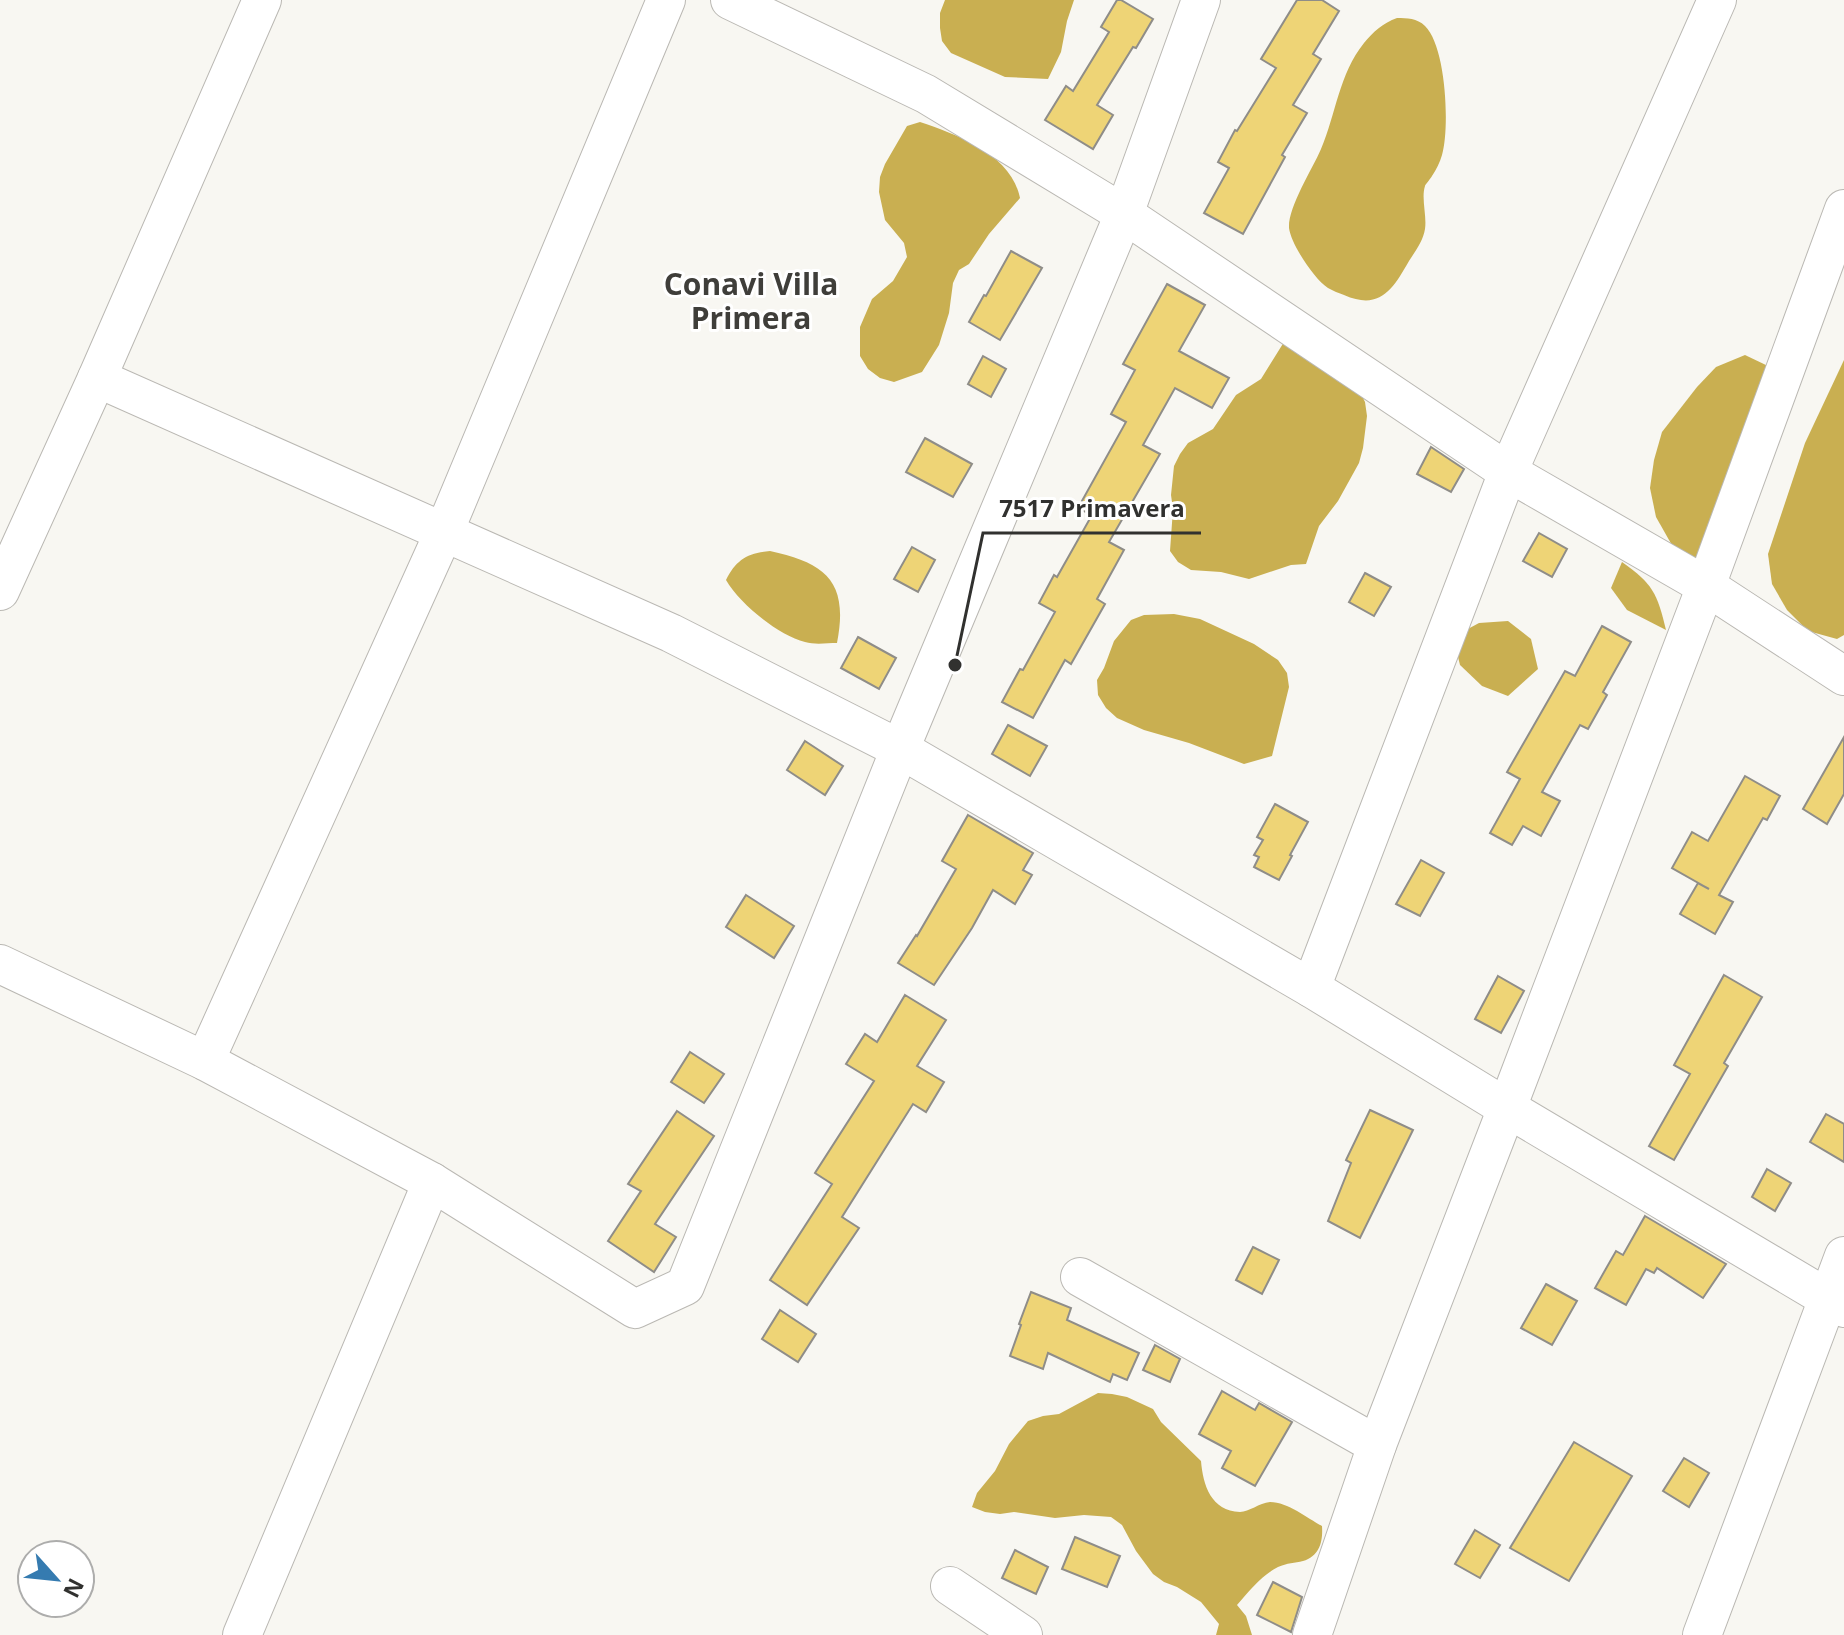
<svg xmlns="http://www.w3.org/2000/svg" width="1844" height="1635" font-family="'Open Sans',sans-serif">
	<rect width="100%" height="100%" fill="#f8f7f2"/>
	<g fill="#c9af51">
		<path d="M945,0H1074L1067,21L1061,52L1048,79L1005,77L951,53L942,41L940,28V13Z"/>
		<path d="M1397,18C1407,18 1417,18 1425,26C1446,46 1450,127 1442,155C1440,162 1436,170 1432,176C1431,178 1425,185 1425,186C1421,198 1427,216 1425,229C1423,241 1416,250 1409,261C1393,289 1380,311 1344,295C1339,293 1333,291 1328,288C1314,279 1291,244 1289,228C1288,207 1312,170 1321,149C1336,114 1339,74 1364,43C1373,32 1383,23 1397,18Z"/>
		<path d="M920,122C958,135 1011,154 1020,198L989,234L969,264L959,270L953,283L949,313L939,345L922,372L894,382L880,378L868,369L860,356V327L872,299L893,281L907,257L904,243L885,220L879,192L880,177L885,164L907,126Z"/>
		<path d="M1284,342L1358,388L1365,402L1367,416L1363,448L1359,463L1338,501L1319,526L1306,564L1291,565L1249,579L1221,572L1191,570L1178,562L1170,551L1173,509L1171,495L1174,466L1180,454L1188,443L1213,429L1236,395L1261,379Z"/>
		<path d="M1745,355L1768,366L1707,568L1673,547L1656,517L1650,488L1654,460L1662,432L1697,387L1716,367Z"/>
		<path d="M1844,360V635L1837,639L1808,631L1787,610L1772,584L1768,554L1805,443Z"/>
		<path d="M770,551C826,563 849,582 837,643C827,643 815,645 805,642C778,635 740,604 726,580C736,560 747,553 770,551Z"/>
		<path d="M1622,562C1653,584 1657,593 1666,630L1627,610L1611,588Z"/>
		<path d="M1174,614L1200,619L1254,644L1278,660L1287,673L1289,687L1272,756L1244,764L1189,743L1144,730L1117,718L1106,708L1098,695L1097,680L1104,668L1114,641L1131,620L1144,615Z"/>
		<path d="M1508,621L1531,639L1538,669L1508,696L1482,686L1460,665L1453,637L1479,623Z"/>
		<path d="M1098,1393L1112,1394L1127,1397L1153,1409L1161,1422L1201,1461C1203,1485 1211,1511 1240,1512C1249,1512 1259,1503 1270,1502C1288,1502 1307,1518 1322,1526C1323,1541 1320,1556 1303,1561C1295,1563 1287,1563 1278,1567C1262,1575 1249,1591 1237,1605L1246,1616L1252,1635H1216L1219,1624L1201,1602L1177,1587L1164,1582L1153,1574L1136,1551L1122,1525L1111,1517L1084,1515L1055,1518L1014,1512L1000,1514L985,1512L972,1507L977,1493L995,1471L1009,1444L1028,1421L1043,1416L1059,1414Z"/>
	</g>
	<g fill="#eed476" stroke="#8f8d88" stroke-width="2">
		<path d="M1117,0H1121L1153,19L1136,48L1133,47L1097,105L1113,115L1093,149L1045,120L1066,86L1073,91L1109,32L1101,27Z"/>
		<path d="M1297,0H1322L1339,11L1313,54L1321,59L1293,105L1307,113L1282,155L1285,157L1243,234L1204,213L1229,168L1218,162L1235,130L1237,131L1276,68L1261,59Z"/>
		<path d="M1011,251L1042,268L1000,340L969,322L984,295L986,296Z"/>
		<path d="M1167,284L1205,305L1179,351L1229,378L1212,408L1175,388L1143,445L1160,454L1109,542L1124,550L1097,599L1105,604L1071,664L1065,660L1033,718L1002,702L1020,669L1023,670L1055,612L1039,603L1054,575L1057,577L1092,515L1078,508L1126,422L1111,414L1135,370L1123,364Z"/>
		<path d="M983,356L1006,369L991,397L968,384Z"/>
		<path d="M925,438L972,464L953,497L906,472Z"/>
		<path d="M1431,447L1464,469L1451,492L1417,474Z"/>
		<path d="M1539,533L1567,549L1552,577L1523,561Z"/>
		<path d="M912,547L935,560L918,592L894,579Z"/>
		<path d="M1365,573L1391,587L1374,616L1349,602Z"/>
		<path d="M1602,626L1631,642L1603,692L1607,695L1588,729L1580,725L1542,792L1560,801L1541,836L1523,826L1512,845L1490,833L1520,779L1507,772L1565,671L1575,676Z"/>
		<path d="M858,637L896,658L879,689L841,668Z"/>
		<path d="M1008,725L1047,746L1030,776L992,754Z"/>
		<path d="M1844,737V794L1827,824L1803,809Z"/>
		<path d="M805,741L843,766L825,795L787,770Z"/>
		<path d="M1745,776L1780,796L1767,820L1763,818L1719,895L1733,902L1715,934L1680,914L1698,883L1709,889L1672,868L1692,832L1708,841Z"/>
		<path d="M1275,804L1308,822L1290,855L1292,856L1279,880L1254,867L1259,857L1254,855L1263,840L1257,837Z"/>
		<path d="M968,815L1033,853L1023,870L1032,875L1015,904L993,890L972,928L934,985L898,963L916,935L917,936L956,869L942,861Z"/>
		<path d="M1421,860L1444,873L1420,916L1396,904Z"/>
		<path d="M746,895L794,926L774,958L726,927Z"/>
		<path d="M1724,975L1762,997L1724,1063L1728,1066L1674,1160L1649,1146L1690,1074L1674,1065Z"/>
		<path d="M1498,976L1524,991L1501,1033L1475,1019Z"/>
		<path d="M905,995L946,1020L917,1066L944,1082L926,1112L913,1104L842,1217L859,1228L807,1305L770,1280L832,1184L815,1173L874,1081L846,1064L865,1034L877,1042Z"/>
		<path d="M690,1052L724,1074L704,1103L671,1082Z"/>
		<path d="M1370,1110L1413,1130L1360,1238L1328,1221L1351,1163L1346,1160Z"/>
		<path d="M677,1111L714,1136L655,1224L676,1237L654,1272L608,1241L641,1191L628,1184Z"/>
		<path d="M1826,1114L1844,1124V1162L1810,1142Z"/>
		<path d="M1767,1169L1791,1183L1775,1211L1752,1197Z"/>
		<path d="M1645,1216L1726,1264L1703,1298L1657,1268L1654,1273L1646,1269L1626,1305L1595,1288L1616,1251L1623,1255Z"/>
		<path d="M1253,1247L1279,1260L1262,1294L1236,1280Z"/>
		<path d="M1546,1284L1577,1301L1552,1345L1521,1328Z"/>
		<path d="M1031,1292L1071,1308L1067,1320L1139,1353L1127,1380L1113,1374L1110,1382L1048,1353L1043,1369L1010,1356L1021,1325L1019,1324Z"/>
		<path d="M780,1310L816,1334L798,1362L762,1339Z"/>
		<path d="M1155,1345L1180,1359L1170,1382L1143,1370Z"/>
		<path d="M1222,1391L1255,1410L1259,1403L1292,1422L1255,1486L1222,1468L1231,1451L1199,1434Z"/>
		<path d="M1574,1442L1632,1476L1569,1581L1510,1548Z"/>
		<path d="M1684,1458L1709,1473L1689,1507L1663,1491Z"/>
		<path d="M1475,1530L1500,1545L1480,1578L1455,1564Z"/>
		<path d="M1075,1537L1120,1556L1107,1587L1062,1569Z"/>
		<path d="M1015,1550L1048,1567L1036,1594L1002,1578Z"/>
		<path d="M1273,1582L1302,1597L1291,1632L1257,1615Z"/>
	</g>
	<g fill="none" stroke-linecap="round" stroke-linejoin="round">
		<defs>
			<g id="minor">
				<path d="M730,0L926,94L1124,214L1508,472L1706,586L1844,676"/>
				<path d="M97,378L671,633L900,749L1311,988L1507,1108L1844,1308"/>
				<path d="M0,591L97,378L262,0"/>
				<path d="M0,964L205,1061L432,1182"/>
				<path d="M1311,988L1508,472L1717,0"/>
				<path d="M205,1061L444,532L666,0"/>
				<path d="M1080,1277L1377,1445"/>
				<path d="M950,1586L1023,1635"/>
				<path d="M242,1635L432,1182L635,1309L685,1286L900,749L1124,214L1201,0"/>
				<path d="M1312,1635L1377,1445L1507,1108L1706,586L1844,209"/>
				<path d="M1702,1635L1844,1256"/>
			</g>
		</defs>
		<use href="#minor" stroke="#bab8b3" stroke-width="40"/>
		<use href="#minor" stroke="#fff" stroke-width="38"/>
	</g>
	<g text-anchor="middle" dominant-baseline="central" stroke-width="6" stroke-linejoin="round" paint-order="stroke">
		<g font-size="30" font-weight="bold" fill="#3f3e3a" stroke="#fff">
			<text x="751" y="283">Conavi Villa<tspan x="751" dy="34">Primera</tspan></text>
		</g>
	</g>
	<path fill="none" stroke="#31312f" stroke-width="3" d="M955 665L983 533H1201"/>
	<circle fill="#31312f" stroke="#fff" stroke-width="3" cx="955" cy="665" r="8"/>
	<g font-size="24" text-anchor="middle" font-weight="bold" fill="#31312f" stroke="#fff" stroke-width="6" stroke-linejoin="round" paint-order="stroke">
		<text x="1092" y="517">7517 Primavera</text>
	</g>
	<g transform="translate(56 1579) rotate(117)"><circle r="38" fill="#ffffff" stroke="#adadac" stroke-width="2"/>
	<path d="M0-6L14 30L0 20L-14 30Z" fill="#357bb0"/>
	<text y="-12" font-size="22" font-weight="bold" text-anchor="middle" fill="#31312f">N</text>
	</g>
</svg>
